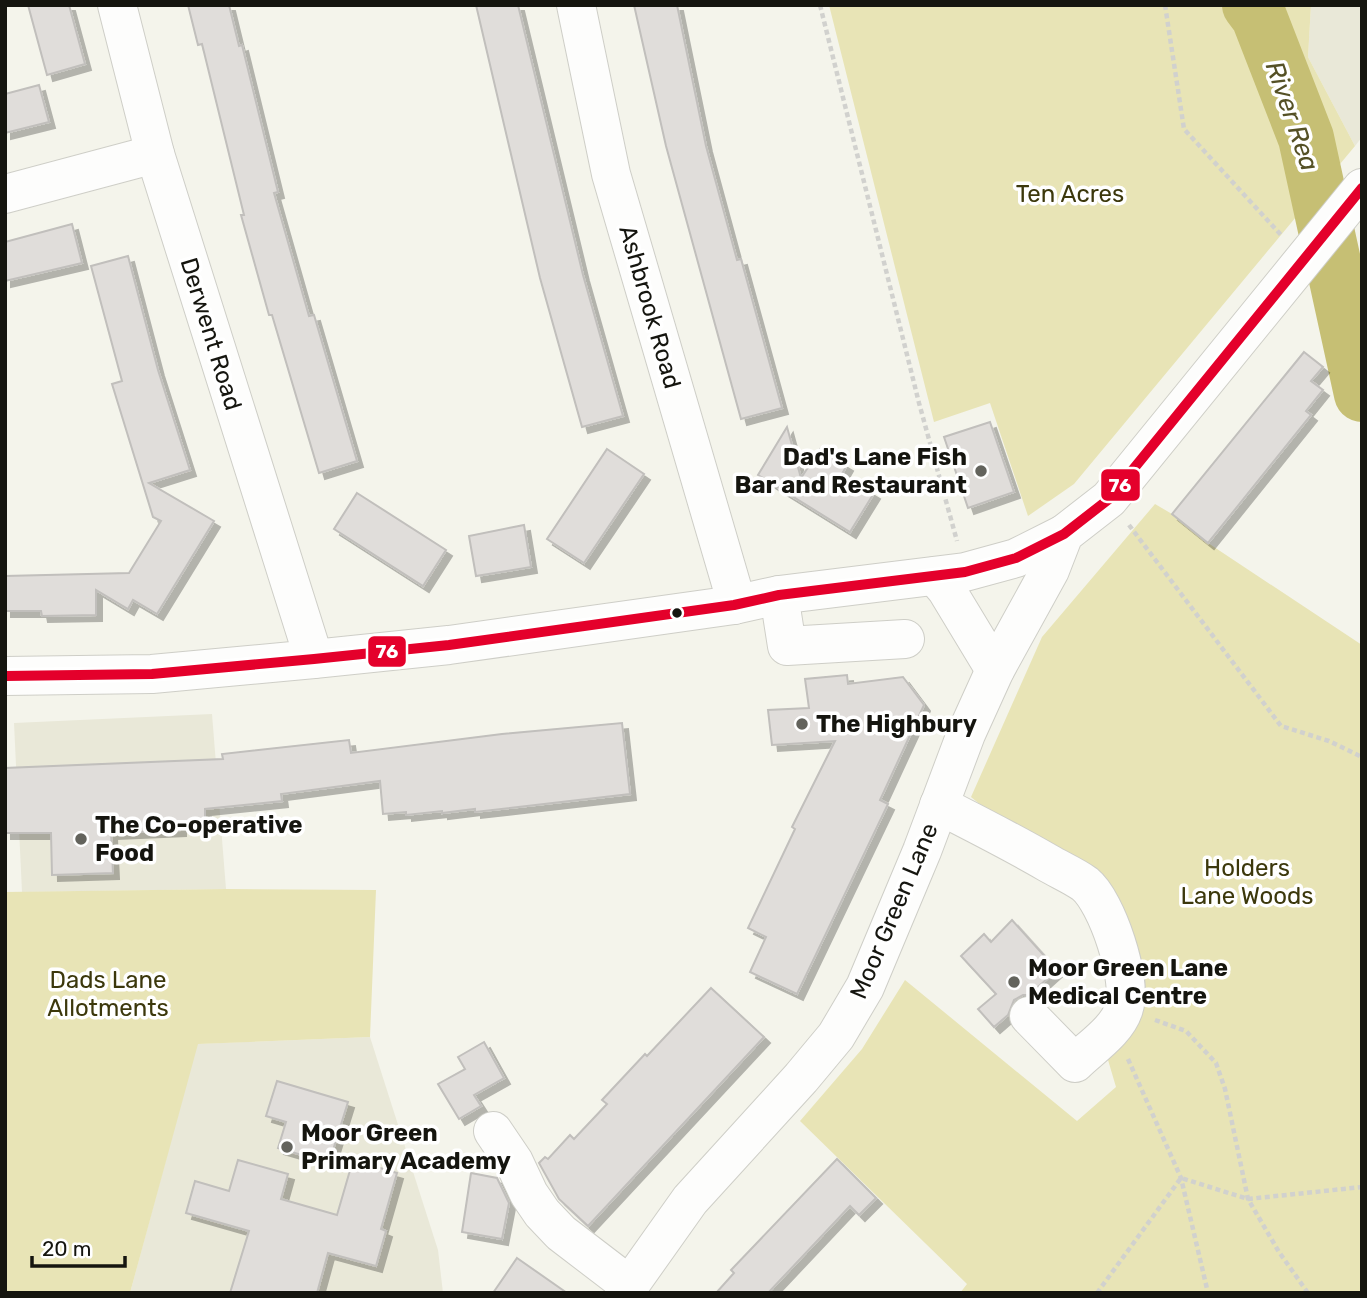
<svg xmlns="http://www.w3.org/2000/svg" width="1367" height="1298" font-family="Rubik,sans-serif">
	<defs>
		<filter id="shadow"><feDropShadow dx="6" dy="6" stdDeviation="0" flood-color="#0004"/></filter>
	</defs>
	<rect width="100%" height="100%" fill="#f4f4eb"/>
	<g fill="#e9e8d8">
		<path d="M1311,5H1362V137L1355,146L1308,57Z"/>
		<path d="M212,714L226,889L22,892L14,723Z"/>
		<path d="M370,1037L438,1250L443,1293H130L197,1044Z"/>
	</g>
	<g fill="#e8e4b6">
		<path d="M829,5H1311L1308,57L1355,146L1074,484L1028,516L990,403L934,422Z"/>
		<path d="M1155,504L1172,514L1208,543L1362,645V1293H960L967,1284L800,1121L862,1049L905,980L1077,1121L1116,1087L1103,1043L1124,934L1020,837L971,797L1042,637Z"/>
		<path d="M226,889L376,890L370,1037L198,1044L130,1293H5V892Z"/>
	</g>
	<g fill="none" stroke-linecap="round" stroke-linejoin="round">
		<path stroke="#c6bf74" stroke-width="56" d="M1250,5L1259,17L1306,138L1362,394"/>
	</g>
	<g fill="#e0ddda" stroke="#c1bfbc" stroke-width="2" filter="url(#shadow)">
		<path d="M28,5H69L85,64L47,75Z"/>
		<path d="M188,5H229L239,46L242,45L278,192L274,193L309,316L314,315L357,461L319,473L272,315H269L241,215H244L202,44L198,45Z"/>
		<path d="M476,5H518L583,275L623,416L582,427L540,278Z"/>
		<path d="M634,5H677L706,146L737,260L741,259L782,408L741,419L666,146Z"/>
		<path d="M39,85L49,122L5,133V94Z"/>
		<path d="M72,224L82,263L5,281V242Z"/>
		<path d="M128,256L158,370L190,470L149,483L214,521L157,614L133,600L128,609L96,590V615L42,616L41,611H5V576L129,573L161,521L153,517L112,384L122,381L91,266Z"/>
		<path d="M1304,352L1323,367L1311,381L1323,390L1306,411L1311,415L1208,543L1172,514Z"/>
		<path d="M990,422L1014,492L968,508L944,437Z"/>
		<path d="M787,427L801,478L820,449L847,465L842,474L874,493L850,532L758,475Z"/>
		<path d="M607,449L644,474L584,563L547,539Z"/>
		<path d="M357,493L446,550L423,586L334,529Z"/>
		<path d="M524,525L531,567L476,576L469,536Z"/>
		<path d="M847,675L848,684L903,677L924,705L880,800L888,804L797,994L750,972L766,937L748,928L795,829L792,827L835,741L772,745L768,710L809,708L805,679Z"/>
		<path d="M622,723L630,794L475,812V809L442,813V811L406,815V812L383,814L380,781L281,794L282,801L205,809V824H180V830L111,833L113,873L52,875L51,833H5V768L223,759L222,754L349,740L351,753L502,734Z"/>
		<path d="M1012,920L1057,970L1029,995H1023L1014,1000L1008,1015L994,1027L978,1009L996,994L961,956L984,934L991,942Z"/>
		<path d="M711,988L764,1037L588,1226L559,1199L539,1163L545,1157L548,1159L570,1135L574,1139L607,1104L602,1100L645,1054L647,1056Z"/>
		<path d="M484,1042L504,1078L474,1095L481,1106L459,1119L438,1084L465,1069L458,1057Z"/>
		<path d="M277,1081L348,1102L329,1163L278,1148L286,1122L266,1116Z"/>
		<path d="M837,1159L876,1198L859,1215L850,1206L768,1293H716L734,1273L731,1270Z"/>
		<path d="M238,1160L288,1174L281,1199L337,1215L353,1160L397,1173L381,1229L386,1231L376,1266L328,1253L317,1293H230L249,1231L186,1213L195,1181L229,1191Z"/>
		<path d="M471,1173L497,1178L509,1203L502,1239L462,1232Z"/>
		<path d="M517,1258L567,1293H493Z"/>
	</g>
	<g fill="none" stroke-linecap="round" stroke-linejoin="round">
		<defs>
			<g id="minor">
				<path d="M117,5L155,154L314,659"/>
				<path d="M576,5L611,174L732,587L734,605"/>
				<path d="M5,194L155,154"/>
				<path d="M935,576L946,589L995,670"/>
				<path d="M779,595L787,646L905,639"/>
				<path d="M5,676L152,674L314,659L449,645L734,605L779,595L965,572L1016,558L1064,534"/>
				<path d="M939,805C976,824 1012,842 1048,863C1060,870 1074,876 1085,884C1107,902 1133,980 1124,1008C1118,1030 1090,1048 1075,1063L1029,1016"/>
				<path d="M493,1131L514,1162L529,1194L542,1213L561,1233L629,1285"/>
				<path d="M624,1293L690,1200L801,1078L836,1036L865,987L922,851L966,734L995,670L1050,570L1064,534L1109,499L1362,188"/>
			</g>
		</defs>
		<use href="#minor" stroke="#cecec7" stroke-width="40"/>
		<g stroke="#d1d1ce" stroke-width="4.5" stroke-dasharray="5 3.5" stroke-linecap="butt">
			<path d="M820,5L919,403L957,541"/>
			<path d="M1165,5L1184,129L1281,235"/>
			<path d="M1129,525L1281,726L1329,741L1362,757"/>
			<path d="M1155,1020L1186,1031L1216,1063L1225,1089L1248,1199L1279,1252L1308,1293"/>
			<path d="M1128,1059L1181,1178L1208,1293"/>
			<path d="M1097,1293L1181,1178L1248,1199L1362,1187"/>
		</g>
		<use href="#minor" stroke="#fdfdfc" stroke-width="38"/>
		<defs>
			<path id="bus-1" d="M5,676L152,674L314,659L449,645L734,605L779,595L965,572L1016,558L1064,534L1109,499L1362,188"/>
		</defs>
		<use href="#bus-1" stroke="#fff" stroke-width="16"/>
		<use href="#bus-1" stroke="#e4002b" stroke-width="10"/>
	</g>
	<g fill="#63635c" stroke="#fff" stroke-width="2.5">
		<circle cx="981" cy="471" r="7"/>
		<circle cx="802" cy="724" r="7"/>
		<circle cx="81" cy="839" r="7"/>
		<circle cx="1014" cy="982" r="7"/>
		<circle cx="287" cy="1147" r="7"/>
	</g>
	<circle fill="#15150f" stroke="#fff" stroke-width="2.5" cx="677" cy="613" r="6"/>
	<g text-anchor="middle" dominant-baseline="central" stroke-width="7" stroke-linejoin="round" paint-order="stroke">
		<g font-size="24" fill="#3c380c" stroke="#fff">
			<text x="1070" y="194">Ten Acres</text>
			<text x="1247" y="868">Holders<tspan x="1247" dy="28">Lane Woods</tspan></text>
			<text x="108" y="980">Dads Lane<tspan x="108" dy="28">Allotments</tspan></text>
		</g>
		<g font-size="24" fill="#15150f" stroke="#fff">
			<text transform="translate(650 307) rotate(74)">Ashbrook Road</text>
			<text transform="translate(211 334) rotate(73)">Derwent Road</text>
			<text transform="translate(894 911) rotate(-67)">Moor Green Lane</text>
		</g>
		<g font-size="24" font-weight="bold" fill="#15150f" stroke="#fff" text-anchor="start">
			<text x="967" y="457" text-anchor="end">Dad's Lane Fish<tspan x="967" dy="28">Bar and Restaurant</tspan></text>
			<text x="816" y="724">The Highbury</text>
			<text x="95" y="825">The Co-operative<tspan x="95" dy="28">Food</tspan></text>
			<text x="1028" y="968">Moor Green Lane<tspan x="1028" dy="28">Medical Centre</tspan></text>
			<text x="301" y="1133">Moor Green<tspan x="301" dy="28">Primary Academy</tspan></text>
		</g>
		<g font-size="26" font-style="italic" fill="#555126" stroke="#fff">
			<text transform="translate(1292 116) rotate(71)">River Rea</text>
		</g>
	</g>
	<g stroke="#fff" stroke-width="2.5">
		<rect x="1100" y="468" width="41" height="34" rx="7" fill="#e4002b"/>
		<rect x="367" y="635" width="40" height="33" rx="7" fill="#e4002b"/>
	</g>
	<g font-size="19" text-anchor="middle" font-weight="bold" fill="#fff">
		<text x="1120" y="492">76</text>
		<text x="387" y="658">76</text>
	</g>
	<rect width="1367" height="1298" fill="none" stroke="#15150f" stroke-width="14"/>
	<path d="M32 1256v10h93v-10" fill="none" stroke="#15150f" stroke-width="3.5"/>
	<text x="42" y="1256" font-size="21" fill="#15150f" stroke="#ffffff" stroke-width="5" paint-order="stroke">20 m</text>
</svg>
